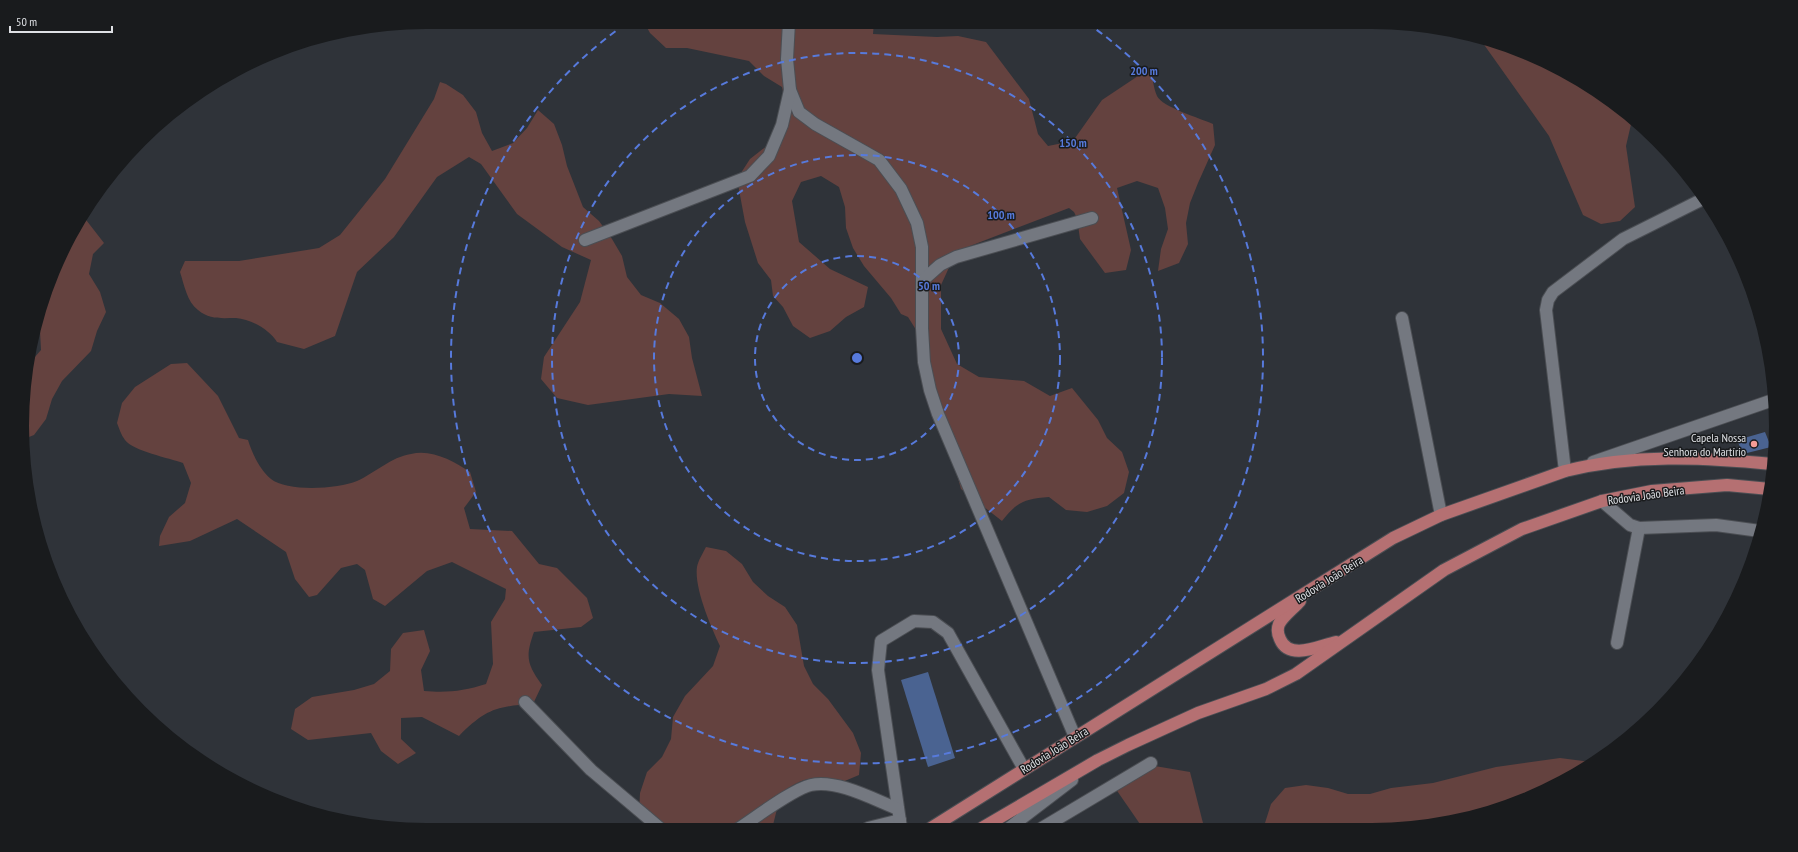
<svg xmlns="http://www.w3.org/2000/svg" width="1798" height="852" font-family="'PT Sans Narrow',sans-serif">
	<rect width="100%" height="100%" fill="#2f3339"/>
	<g fill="#64423f">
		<path d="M644,22H752L755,25L776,24L778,22H874L873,34L937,37L958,36L986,42L1029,99L1038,134L1048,146L1073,141L1102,100L1150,68C1153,77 1153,87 1157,96C1162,107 1200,118 1213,124L1215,145L1198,183L1190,203L1186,223L1188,244L1179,263L1158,271L1161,249L1168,229L1165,208L1158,188L1137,181L1117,188L1131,250L1126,270L1105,273L1080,239L1077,218L1074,212L1069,208L970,246L952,261L941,285V329L957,364L979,377L1024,381L1050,396L1072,388L1098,420L1107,438L1122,452L1129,472L1124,493L1107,506L1087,512L1066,510L1049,497C1025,499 1018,501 1002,521L961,489L918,333L908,317L901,314L891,298L864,266L853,248L846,228L845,207L839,187L821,176L801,182L792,201L799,242L830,269L868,287L864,307L846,317L830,331L810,338L793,326L783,307L773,296L771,280L758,263L745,222L737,179L750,159L768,145L787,108L782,87L764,76L749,61L687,48H666L650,33Z"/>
		<path d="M1480,39L1527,53L1597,90L1632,120L1626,146L1635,207L1620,221L1601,224L1583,215L1549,136Z"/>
		<path d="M440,82L446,84L463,95L476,112L482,133L492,151L513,143L527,128L538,110L554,124L562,145L567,166L583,207L599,221L612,239L622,256L627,277L641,295L660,303L679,319L689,337L692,358L702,396L669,394L588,405L557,398L541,379L544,357L580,302L591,260L562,247L517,214L481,164L469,157L437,177L394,237L357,272L335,336L304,349L277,342C270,330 251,319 236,318C222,318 210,320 198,310C187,302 184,284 180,272L185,261H239L319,248L340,235L385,179L434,99Z"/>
		<path d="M83,216L104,243L93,254L89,274L100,292L106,312L97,331L91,351L62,381L52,399L46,419L34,435L29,437L24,433L23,400L27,366L41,350L40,331L36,327L53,271Z"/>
		<path d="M187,363L218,396L239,438L248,440C252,453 260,470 271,479C287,492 338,489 357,481C375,473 391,457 411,454C432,449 453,461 470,472L476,492L464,508L470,529L512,531L539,564L557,568L587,598L593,618L581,627L534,632C525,657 527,664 542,685L533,704C496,706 485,710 459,736L422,717L401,718V739L416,753L398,764L381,751L371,733L308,740L291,729L295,709L312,697L354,690L374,684L390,671L391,649L403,633L424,630L430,651L421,670L424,691C448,693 464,691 486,684L493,664L491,622L505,599L506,589L452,562L427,571L385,606L373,599L365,570L357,564L341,568L317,595L309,597L295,579L286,552L237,519L190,541L159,546L160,536L169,517L185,503L191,483L183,463C169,458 133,451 125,440C121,435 119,428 117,423L122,403L135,387L171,364Z"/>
		<path d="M706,547L726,551L742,564L753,582L768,596L785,607L797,625L804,666L813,684L828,699L853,733L861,753L859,775L840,783C812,776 806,776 781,793L772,829H669L656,827L639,814L640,793L647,772L662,757L671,739L673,717L685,696L713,666L720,646C711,627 694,588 697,567C698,561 703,553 706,547Z"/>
		<path d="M1560,758L1591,762L1527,799L1425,827H1266L1265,823L1271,804L1285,788L1306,785L1328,788L1348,794H1370L1391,788L1433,783L1496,767Z"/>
		<path d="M1143,764L1190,772L1204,827H1142L1111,782Z"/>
	</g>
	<g fill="#4a6391">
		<path d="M1765,432L1771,447L1743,454L1737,440Z"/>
		<path d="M928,672L955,758L928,767L901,680Z"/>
	</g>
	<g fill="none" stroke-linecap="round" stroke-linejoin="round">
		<defs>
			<g id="minor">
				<path d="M789,22L787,59L790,90L799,112L815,124L879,160L901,189L917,223L922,247V328L924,362L930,390L938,414L1075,737"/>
				<path d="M585,240L750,176L769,156L782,125L790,90"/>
				<path d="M922,281L940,265L956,257L1092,218"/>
				<path d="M1402,318L1441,515"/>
				<path d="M1593,462L1773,400"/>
				<path d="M1565,471L1546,310L1548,300L1553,292L1623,239L1705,198"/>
				<path d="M1602,501L1630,525L1639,528L1716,525L1760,531"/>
				<path d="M1617,643L1639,528"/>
				<path d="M525,702L591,770L661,829"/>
				<path d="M868,828L900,820"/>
				<path d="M901,828L878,670L881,641L914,621L933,622L948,633L1024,769"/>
				<path d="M1009,828L1072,780"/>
				<path d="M1042,828L1151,763"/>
				<path d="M738,829C755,818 793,789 811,785C837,779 875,800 898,809"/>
			</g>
			<g id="major">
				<path d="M1300,601C1294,608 1283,616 1279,624C1277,629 1278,635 1280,639C1289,661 1319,646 1336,642"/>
				<path d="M931,828L1393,538L1441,515L1565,471C1633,454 1703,457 1772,464"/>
				<path d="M982,828L1098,760L1128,745L1198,713L1266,689L1296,674L1444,570L1522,529L1602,501L1652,491L1727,485L1770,489"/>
			</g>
		</defs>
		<use href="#minor" stroke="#4b4e53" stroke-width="14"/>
		<use href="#major" stroke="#4b4e53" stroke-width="14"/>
		<use href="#minor" stroke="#747880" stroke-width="12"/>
		<use href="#major" stroke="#b57072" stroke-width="12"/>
	</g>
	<g fill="none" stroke="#577adc" stroke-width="2" stroke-dasharray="7 5">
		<circle cx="857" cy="358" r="102"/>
		<circle cx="857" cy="358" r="203"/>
		<circle cx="857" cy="358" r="305"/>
		<path d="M1087 23A406 406 0 1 1 627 23"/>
	</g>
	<circle fill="#f59c96" stroke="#191b1d" stroke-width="1.5" cx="1754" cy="444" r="4"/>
	<g text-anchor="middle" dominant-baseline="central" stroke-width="3" stroke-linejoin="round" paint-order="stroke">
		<g font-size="12" fill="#dee0e4" stroke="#191b1d" text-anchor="end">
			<text x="1746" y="437">Capela Nossa<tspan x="1746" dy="14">Senhora do Martírio</tspan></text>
		</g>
		<g font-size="12" fill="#dee0e4" stroke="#191b1d">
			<text transform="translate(1646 495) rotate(-8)">Rodovia João Beira</text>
			<text transform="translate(1329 579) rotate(-32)">Rodovia João Beira</text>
			<text transform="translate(1054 750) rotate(-32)">Rodovia João Beira</text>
		</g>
	</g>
	<path d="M0 0H1798V852H0ZM426 29H1372A397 397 0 0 1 1769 426V426A397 397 0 0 1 1372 823H426A397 397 0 0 1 29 426V426A397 397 0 0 1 426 29Z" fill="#191b1d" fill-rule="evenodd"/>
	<circle cx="857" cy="358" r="6" fill="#577adc" stroke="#191b1d" stroke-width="2"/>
	<g font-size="12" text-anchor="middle" font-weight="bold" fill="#577adc" stroke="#191b1d" stroke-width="3" stroke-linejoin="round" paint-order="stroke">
		<text x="1144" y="75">200 m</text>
		<text x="1073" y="147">150 m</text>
		<text x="1001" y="219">100 m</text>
		<text x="929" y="290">50 m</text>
	</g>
	<path d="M10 26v6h102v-6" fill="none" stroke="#dee0e4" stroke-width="2"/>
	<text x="16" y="26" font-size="12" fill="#dee0e4" stroke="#191b1d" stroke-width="3" paint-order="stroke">50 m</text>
</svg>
